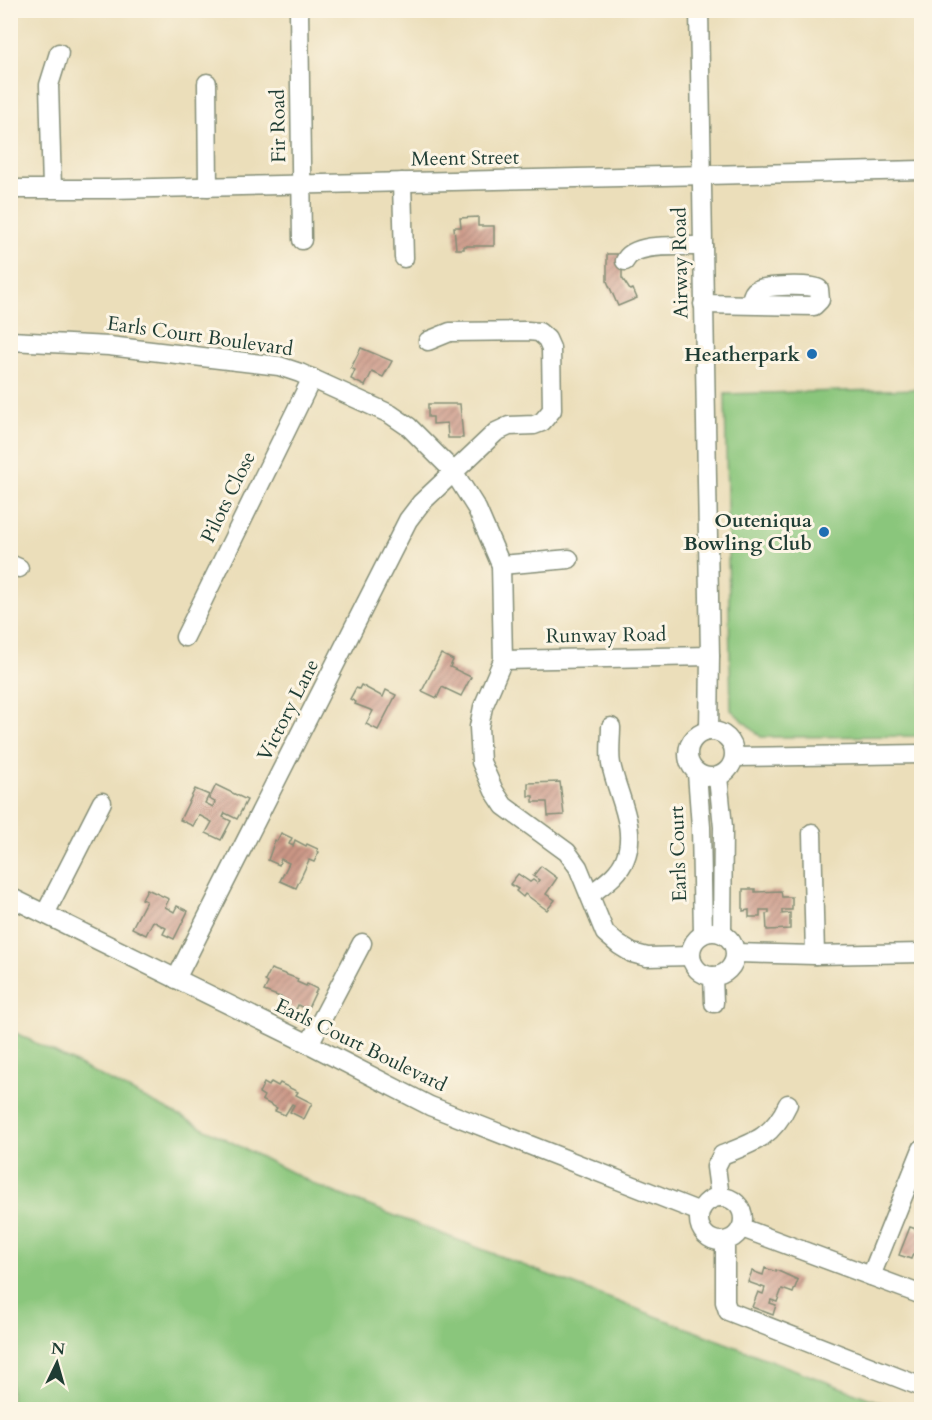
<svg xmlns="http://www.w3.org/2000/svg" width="932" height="1420" font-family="Cardo,serif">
	<defs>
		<pattern id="building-hatch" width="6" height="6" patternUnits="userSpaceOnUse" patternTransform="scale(1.5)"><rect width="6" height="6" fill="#cb9685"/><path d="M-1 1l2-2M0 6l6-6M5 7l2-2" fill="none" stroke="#a47c6e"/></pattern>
	</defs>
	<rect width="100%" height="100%" fill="#fcf5e5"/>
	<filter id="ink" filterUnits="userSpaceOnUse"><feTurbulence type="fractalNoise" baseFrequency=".0167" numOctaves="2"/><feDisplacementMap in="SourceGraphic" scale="12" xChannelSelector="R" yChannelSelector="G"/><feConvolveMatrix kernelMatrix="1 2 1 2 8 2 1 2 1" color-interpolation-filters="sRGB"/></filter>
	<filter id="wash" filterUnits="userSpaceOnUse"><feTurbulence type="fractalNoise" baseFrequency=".008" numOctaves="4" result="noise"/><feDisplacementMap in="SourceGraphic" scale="24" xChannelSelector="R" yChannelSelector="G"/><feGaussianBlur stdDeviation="1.35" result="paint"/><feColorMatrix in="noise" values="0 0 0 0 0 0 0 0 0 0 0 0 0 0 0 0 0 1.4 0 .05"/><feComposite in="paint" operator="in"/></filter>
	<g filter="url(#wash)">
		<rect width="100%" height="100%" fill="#ebdeba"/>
		<g fill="#8ac67c" stroke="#548258" stroke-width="1.5">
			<path d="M921,389V736L761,737L731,710L725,394Z"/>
			<path d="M10,1030L320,1187L897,1409H11Z"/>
		</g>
		<g id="blocks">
			<g fill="url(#building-hatch)">
				<path d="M478,217V226H494V246H464V249H456L454,227H461L460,218Z"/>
				<path d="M607,254H622V278L630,290L633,289L637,298L618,306L607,281Z"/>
				<path d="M361,348L392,361L383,377L372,372L365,386L351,379L355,370L351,368Z"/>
				<path d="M428,404H460L463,438H448L447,423L433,424V417H428Z"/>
				<path d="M441,654L453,660L450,667L471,677L461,696L442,687L437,698L422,691Z"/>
				<path d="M361,685L383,697L386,690L396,695L378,730L366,724L373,711L355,704L356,702L350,699L356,688L359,689Z"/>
				<path d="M560,782L564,815L548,816L547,802H533V796H528V783Z"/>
				<path d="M216,785L247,800L237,819L225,813L223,817L231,821L221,840L206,833L212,822L199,815L193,826L180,820L195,789L209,795L205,803L213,807L215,802L209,799Z"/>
				<path d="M281,833L292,838L289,844L293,846L295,840L306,846L307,844L318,849L317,851L319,852L314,862L309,860L296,888L280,881L289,863L281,859L279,865L268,860L275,840L277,841Z"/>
				<path d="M541,866L557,878L546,894L555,900L547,910L525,894L523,897L516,891L518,889L510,884L518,874L530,882L533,880L537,883L539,880L533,876Z"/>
				<path d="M147,889L169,899L165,907L174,912L177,906L188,911L174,939L163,934L166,928L153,921L146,935L132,928L146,901L142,899Z"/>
				<path d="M743,889H755V892L781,891L782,897H792V910H782V914L790,913V929L767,930L766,914L769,913V910H760V917H749V910L743,911Z"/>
				<path d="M271,969L298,979L297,982L306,986L307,984L317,989L307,1010L298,1005L296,1010L281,1002L283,998L264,991L268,983L265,981Z"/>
				<path d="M271,1082L278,1086L280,1083L298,1092L296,1095L312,1103L304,1119L290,1112L294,1105L292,1104L285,1115L275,1111L277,1108L262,1100L264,1096L259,1093L264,1083L269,1086Z"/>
				<path d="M910,1227L922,1231L919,1237L922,1238V1257L913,1254L911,1259L899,1255Z"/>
				<path d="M765,1268L776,1272V1270L798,1280L793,1293L782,1289L777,1302L771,1300L770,1303L776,1305L773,1315L752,1307L758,1292L763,1294L765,1288L748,1282L752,1271L763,1275Z"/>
			</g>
		</g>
	</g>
	<g filter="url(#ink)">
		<use href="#blocks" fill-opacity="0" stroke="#858e77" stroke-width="1.5"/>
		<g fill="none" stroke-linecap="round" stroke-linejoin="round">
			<defs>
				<g id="minor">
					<path d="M299,10L302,240"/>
					<path d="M699,10L710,656L709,731"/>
					<path d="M207,83L208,187"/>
					<path d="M402,182L404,258"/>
					<path d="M52,188L49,85L59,53"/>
					<path d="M10,189H111L922,170"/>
					<path d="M625,261C634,241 683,247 703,246"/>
					<path d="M703,304L814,306L820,300L819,289C812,284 762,285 755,291C752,294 751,301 751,305"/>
					<path d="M10,341L109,346L279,366L300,373L390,414L409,427L453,471L477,509L501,565L503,660L483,707L479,727L481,762L494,791L504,806L567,852L578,867L605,933L619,945L632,953L647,957L691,956"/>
					<path d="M10,564L19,568"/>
					<path d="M501,565L569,559"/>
					<path d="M185,637L312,378"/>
					<path d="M503,660L710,656"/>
					<circle cx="711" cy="754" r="23"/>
					<path d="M735,757L922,754"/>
					<path d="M697,773L701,827L703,934"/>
					<path d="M718,777L723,827L722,932"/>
					<path d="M812,833L815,955"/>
					<path d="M590,895C602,885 619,875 625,859C638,828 617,795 611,764C609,753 611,739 611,727"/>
					<path d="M10,897L309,1044L430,1106L700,1212"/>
					<path d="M45,914L102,802"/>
					<circle cx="713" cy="954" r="22"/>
					<path d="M736,953L815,955L922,953"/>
					<path d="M713,976L714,1003"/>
					<path d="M176,979L408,520L421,503L496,432L509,426L534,425L542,422L552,410L551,348L547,339L539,332L528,331L450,332L428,341"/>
					<path d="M309,1044L362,943"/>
					<circle cx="721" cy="1219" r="22"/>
					<path d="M720,1197L716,1167L722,1155C753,1143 773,1137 788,1104"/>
					<path d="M742,1228L922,1295"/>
					<path d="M725,1241V1302L728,1311L922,1387"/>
					<path d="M871,1276L922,1149"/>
				</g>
			</defs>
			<use href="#minor" stroke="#858e77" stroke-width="21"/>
			<use href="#minor" stroke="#fff" stroke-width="18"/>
		</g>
	</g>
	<g fill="#1f6fb2" stroke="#fcf5e5" stroke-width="2">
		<circle cx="812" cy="354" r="6"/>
		<circle cx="824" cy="532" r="6"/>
	</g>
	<g text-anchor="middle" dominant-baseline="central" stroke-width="6" stroke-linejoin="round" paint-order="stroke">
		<g font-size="20" fill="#1f3d34" stroke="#fcf5e5">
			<text transform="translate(278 126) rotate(-91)">Fir Road</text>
			<text transform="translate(465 158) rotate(-1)">Meent Street</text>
			<text transform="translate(680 263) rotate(-91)">Airway Road</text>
			<text transform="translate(200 336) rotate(8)">Earls Court Boulevard</text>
			<text transform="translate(228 497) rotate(-64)">Pilots Close</text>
			<text transform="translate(606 635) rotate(-1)">Runway Road</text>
			<text transform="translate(288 710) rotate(-63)">Victory Lane</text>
			<text transform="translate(678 854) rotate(-92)">Earls Court</text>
			<text transform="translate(361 1045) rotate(26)">Earls Court Boulevard</text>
		</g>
		<g font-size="20" font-weight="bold" fill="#1f3d34" stroke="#fcf5e5" text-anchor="end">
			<text x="800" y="354">Heatherpark</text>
			<text x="812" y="520">Outeniqua<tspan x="812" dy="23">Bowling Club</tspan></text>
		</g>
	</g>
	<rect width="932" height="1420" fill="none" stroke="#fcf5e5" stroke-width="36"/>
	<g transform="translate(57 1363) rotate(5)" stroke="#fcf5e5" stroke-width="4.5" paint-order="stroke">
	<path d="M0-4.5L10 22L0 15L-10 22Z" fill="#1f3d34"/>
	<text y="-9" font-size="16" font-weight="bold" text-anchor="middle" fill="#1f3d34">N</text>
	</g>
</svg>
